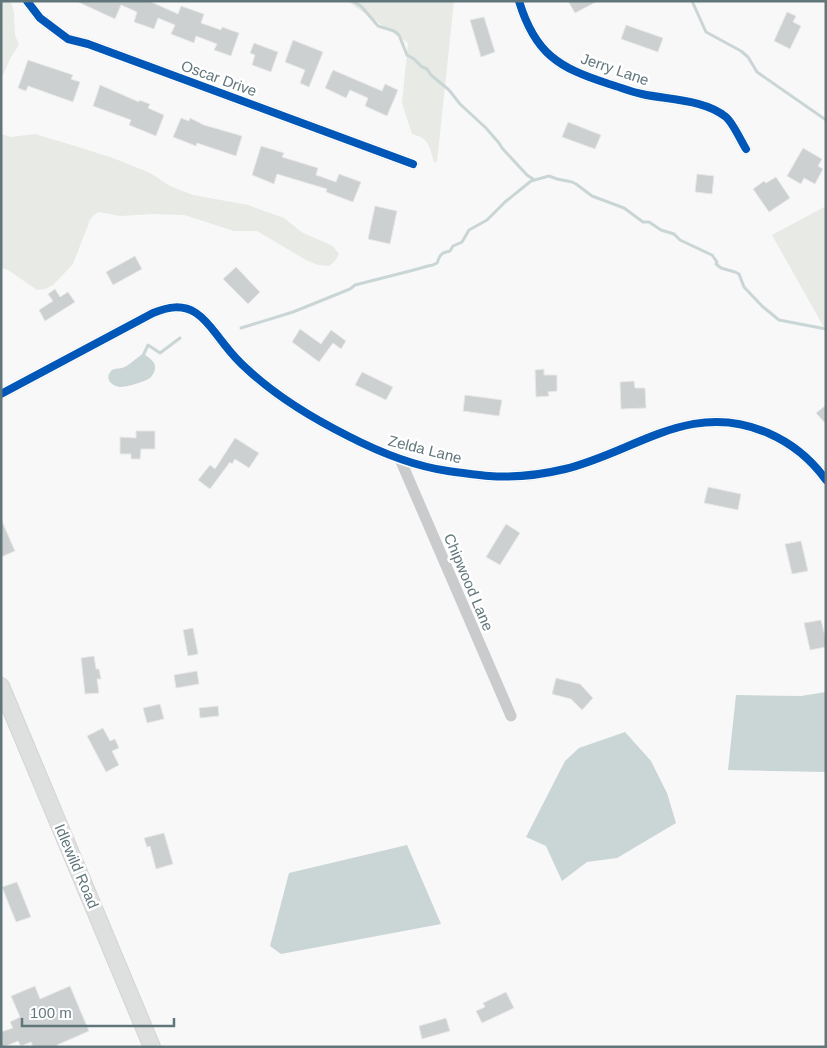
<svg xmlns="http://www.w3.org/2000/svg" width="827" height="1048" font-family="Arial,sans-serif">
	<rect width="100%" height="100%" fill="#f8f8f8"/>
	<g fill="#e8eae6">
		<path d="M1,1H11L14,13L15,35L19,45L11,57L1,79Z"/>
		<path d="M347,1H454L437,162H434C429,146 430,139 412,134L402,103L408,43Z"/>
		<path d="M1,134L11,137L35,134L75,146L113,158L150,173L170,186L193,195L248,205L284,218L303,233L333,246L339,254L335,261L329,266L318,265L306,260L257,231H234L184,215L153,214L120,216L99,212L94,215L90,220L73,264L53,285L45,289L37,290L8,270L1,268Z"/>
		<path d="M826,206V331L772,235Z"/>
	</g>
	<g fill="#cad5d6">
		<path d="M143,354C149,357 156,362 155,368C155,372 152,376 150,378C145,382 126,387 120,387C112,386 104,379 111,371C114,368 118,369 122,368C129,366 135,359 141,355Z"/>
		<path d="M826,692V772L728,770L736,695L801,696Z"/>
		<path d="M625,732L651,761L667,793L676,823L617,858L587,862L562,881L546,846L526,837L565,761L579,748Z"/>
		<path d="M407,845L441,924L281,954L270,946L289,873Z"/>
	</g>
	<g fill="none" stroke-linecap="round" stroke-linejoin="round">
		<g stroke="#cad5d6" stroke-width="3">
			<path d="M353,1L361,6L378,26L394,31L399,35L407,55L414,59L422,67L427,69L431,75L449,90L460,104L486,128L499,143L502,148L527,175L533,179"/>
			<path d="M692,1L706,32L741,51L748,57L757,72L826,120"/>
			<path d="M241,328L293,312L350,289L355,285L410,271L428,266L433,265L437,263L440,256L443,253L450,251L453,246L462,242L469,230L487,220L505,202L531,181L549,176L557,179L572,182L576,184L592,196L624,208L643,222H649L661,230L674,234L680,240L712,255L717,262L716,264L721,268L735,272L739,274L744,287L762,306L779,320L826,329"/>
			<path d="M142,358L148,345L160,353L180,338"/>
		</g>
	</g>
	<g fill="#cdd0d0" stroke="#e8e8e8">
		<path d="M76,1H149L178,14L181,6L204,14L201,23L221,30L222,27L239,33L231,56L214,50L217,44L196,36L194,43L171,34L175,25L158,18L154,29L134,22L137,12L121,5L115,19Z"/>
		<path d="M568,1H598L575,13Z"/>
		<path d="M787,12L796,16L793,22L801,26L790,49L774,41Z"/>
		<path d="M484,17L495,52L481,57L470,20Z"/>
		<path d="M626,25L663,38L658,52L621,39Z"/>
		<path d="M293,40L323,52L309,87L300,83L305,70L285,62Z"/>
		<path d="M254,43L278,52L271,72L252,65L255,55L250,53Z"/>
		<path d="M28,60L73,75L71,79L80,82L73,102L28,86L26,91L18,88Z"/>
		<path d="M333,70L382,91L385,84L398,90L387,116L365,106L368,98L350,90L346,98L325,88Z"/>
		<path d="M100,85L139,102V100L150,104L148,108L164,115L156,136L129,125L131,120L93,106Z"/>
		<path d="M181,118L189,121L190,118L204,125L242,136L236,156L197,143L196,146L173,137Z"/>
		<path d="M568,122L601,135L595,149L562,137Z"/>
		<path d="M261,146L284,153L282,157L318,168L316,175L336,182L339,174L361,182L353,202L326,192L327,189L277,174L274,184L252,175Z"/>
		<path d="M803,148L822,159L818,166L823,169L815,184L804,178L801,184L787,176Z"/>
		<path d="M697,174L714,176L712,194L695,192Z"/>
		<path d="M776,177L790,198L769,212L753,189L764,181L766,183Z"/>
		<path d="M375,206L397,211L390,244L368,239Z"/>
		<path d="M135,256L142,269L113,285L106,272Z"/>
		<path d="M236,267L260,292L248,304L223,279Z"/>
		<path d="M55,289L60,297L68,292L75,302L45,321L39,310L53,301L48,294Z"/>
		<path d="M300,329L321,344L331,330L346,341L341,349L333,343L319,362L292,342Z"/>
		<path d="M544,369V375H557V391L548,392L549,396L536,397L535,370Z"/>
		<path d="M362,372L393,387L386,400L355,385Z"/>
		<path d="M634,381L635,388H645L646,408L621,409L620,382Z"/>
		<path d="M465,395L502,400L499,416L463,411Z"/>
		<path d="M826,405V424L816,413Z"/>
		<path d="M136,431H155V449H141L140,459H131V454H120V437L136,438Z"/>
		<path d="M235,438L259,453L249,468L235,459L232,464L230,462L210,489L198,480L210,465L215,469Z"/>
		<path d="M708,487L741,494L738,510L704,503Z"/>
		<path d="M1,519L15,551L1,557Z"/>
		<path d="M506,524L520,533L500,565L486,557Z"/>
		<path d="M801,541L808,571L792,574L785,544Z"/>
		<path d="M821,620L826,640V647L810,650L804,623Z"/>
		<path d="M193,628L198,654L188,656L183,630Z"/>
		<path d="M94,656L96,669H99L101,679H97L99,693L85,694L81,658Z"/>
		<path d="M197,671L199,684L176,688L174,675Z"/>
		<path d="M556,678L580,684L593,698L582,710L571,699L552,694Z"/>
		<path d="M160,704L164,719L147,723L143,708Z"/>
		<path d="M218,706L219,716L200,718L199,708Z"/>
		<path d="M103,728L110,741L115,739L119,748L112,751L119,765L106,772L87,736Z"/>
		<path d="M164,833L173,864L156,869L150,846L147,847L144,838Z"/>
		<path d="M17,882L31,917L16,922L2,887Z"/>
		<path d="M35,986L40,999L70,986L89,1031L57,1045L58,1047H33L31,1042L21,1046L18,1041L4,1047H1V1032L13,1028L10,1022L20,1017L11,996Z"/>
		<path d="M506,992L514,1008L482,1023L476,1011L485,1007L483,1003Z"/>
		<path d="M446,1018L450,1031L422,1039L419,1026Z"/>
	</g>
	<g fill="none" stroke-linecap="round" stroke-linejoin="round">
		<defs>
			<path id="secondary" d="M1,686L152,1047"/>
		</defs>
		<use href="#secondary" stroke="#d3d4d5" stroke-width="18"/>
		<g stroke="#c9cbcc" stroke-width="11">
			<path d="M27,1L40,18L68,39L88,44L413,164"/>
			<path d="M519,1C535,54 559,68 609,84C620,87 631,92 642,94C668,100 704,99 726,117C733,123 741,141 746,149"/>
			<path d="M1,394L153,313C168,307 182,304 196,313C208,321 215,333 224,344C231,353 239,362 247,369C277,397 312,418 348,436C379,452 413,466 448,471C462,473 476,475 489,476C515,478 540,475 565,469C635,452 691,399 768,433C791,443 811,459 826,480"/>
			<path d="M400,459L511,716"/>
		</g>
		<use href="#secondary" stroke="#dedfdf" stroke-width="16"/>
		<defs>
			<g id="cycleway">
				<path d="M27,1L40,18L68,39L88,44L413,164"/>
				<path d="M519,1C535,54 559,68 609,84C620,87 631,92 642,94C668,100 704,99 726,117C733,123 741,141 746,149"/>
				<path d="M1,394L153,313C168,307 182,304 196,313C208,321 215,333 224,344C231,353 239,362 247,369C277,397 312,418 348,436C379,452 413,466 448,471C462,473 476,475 489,476C515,478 540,475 565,469C635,452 691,399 768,433C791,443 811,459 826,480"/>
			</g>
		</defs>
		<use href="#cycleway" stroke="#fff" stroke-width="11"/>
		<use href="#cycleway" stroke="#0057b8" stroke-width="8"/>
	</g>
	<g text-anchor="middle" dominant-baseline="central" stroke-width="5" stroke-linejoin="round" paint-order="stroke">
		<g font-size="15" fill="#61767b" stroke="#fff">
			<text transform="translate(615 69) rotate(19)">Jerry Lane</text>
			<text transform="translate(219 78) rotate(20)">Oscar Drive</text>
			<text transform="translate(425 449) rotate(14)">Zelda Lane</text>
			<text transform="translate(469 582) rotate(67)">Chipwood Lane</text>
			<text transform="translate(77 866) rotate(67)">Idlewild Road</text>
		</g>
	</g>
	<rect width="827" height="1048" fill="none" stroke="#61767b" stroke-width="5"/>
	<path d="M22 1018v8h152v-8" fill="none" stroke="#61767b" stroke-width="2.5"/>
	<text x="30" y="1018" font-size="15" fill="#61767b" stroke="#ffffff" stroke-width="4" paint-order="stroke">100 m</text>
</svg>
